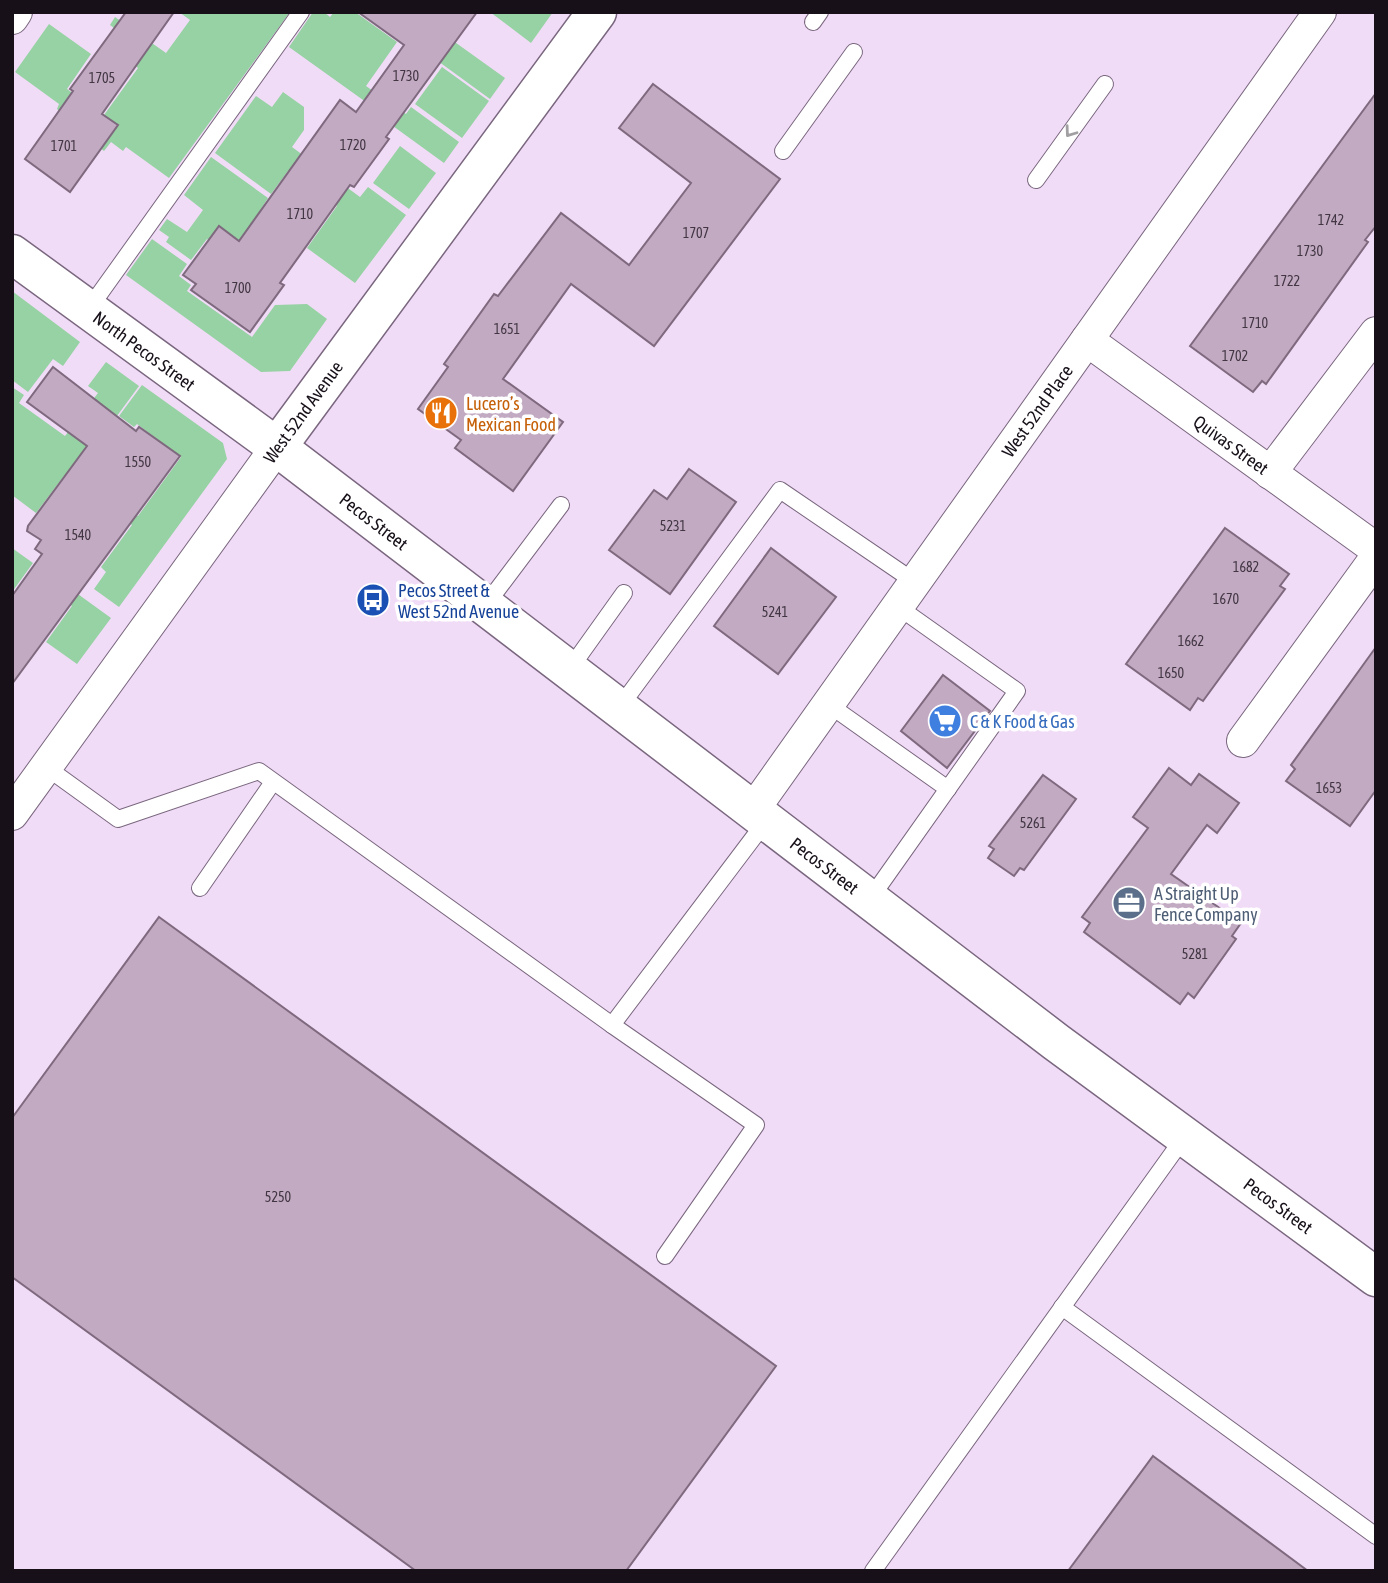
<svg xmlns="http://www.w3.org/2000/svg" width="1388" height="1583" font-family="'Asap Condensed',sans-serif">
	<rect width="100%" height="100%" fill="#f1dcf7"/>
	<g fill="#96d2a3">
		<path d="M179,12H290L169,178L126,147L123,151L111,142L104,151L91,141L93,136L57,109L59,104L15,72L49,24L91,54L67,89L104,115L138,68L133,64L143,50L110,25L115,17L166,53L190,20Z"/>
		<path d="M313,12H324L330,17L334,12H355L397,42L366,86L406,114L411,107L459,142L444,163L375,113L377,110L289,47Z"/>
		<path d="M490,12H553L531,43Z"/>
		<path d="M424,20L505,78L490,99L409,40Z"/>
		<path d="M442,67L489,101L462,138L415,104Z"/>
		<path d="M283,92L304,107V130L292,147L360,197L368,187L406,215L355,283L307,248L337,206L288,171L271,194L215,153L256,96L272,107Z"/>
		<path d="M400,146L436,173L409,209L373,183Z"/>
		<path d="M211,157L268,198L261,209L275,220L266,233L222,249L207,239L191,260L166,242L169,237L159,230L167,219L187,232L203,210L184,195Z"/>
		<path d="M152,239L187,264L179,276L191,285L187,291L252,337L275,305L307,304L327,319L290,371L261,372L126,275Z"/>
		<path d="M12,291L80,342L63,366L53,359L28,392L12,380Z"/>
		<path d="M106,362L139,386L89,454L86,492L64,476L36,513L12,495V387L24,395L19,403L65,436L98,393L88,386Z"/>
		<path d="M142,385L223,443L227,459L119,607L94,589L106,572L101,567L132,525L89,493L95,485L138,516L181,457L137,424L134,427L119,416Z"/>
		<path d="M12,548L33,563L12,592Z"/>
		<path d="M35,563L111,618L77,664L46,642L72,606L27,574Z"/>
	</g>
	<g fill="#c2aac2" stroke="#7e697e" stroke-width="2">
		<path d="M126,12H174L102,114L118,125L70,192L25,159L73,91L70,89Z"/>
		<path d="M358,12H477L386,137L389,139L354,187L350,185L280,283L284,285L250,332L191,290L196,284L183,275L219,226L239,241L340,100L356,112L404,45Z"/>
		<path d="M653,84L780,179L654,346L571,284L503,379L563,422L513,491L455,448L461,440L418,409L448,367L444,364L494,294L498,296L561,213L629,265L691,183L619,128Z"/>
		<path d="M1376,93V226L1365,240L1368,242L1266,384L1262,381L1253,392L1190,346Z"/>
		<path d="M53,367L136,431L139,427L180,456L12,684V596L42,554L35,549L41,540L27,531L28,526L87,446L27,402Z"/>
		<path d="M689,469L736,502L670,594L609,550L654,490L667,499Z"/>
		<path d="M1225,528L1289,574L1280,586L1285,589L1257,627L1203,701L1198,698L1190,710L1126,664Z"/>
		<path d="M771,548L836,597L778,674L714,626Z"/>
		<path d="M1376,647V790L1350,826L1286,781L1295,769L1291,765Z"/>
		<path d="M943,675L990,711L947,768L901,731Z"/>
		<path d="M1169,768L1191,785L1199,774L1239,803L1217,833L1207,825L1171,874L1241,923L1232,936L1236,939L1194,998L1188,993L1180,1004L1084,932L1090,923L1082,917L1148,828L1133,817Z"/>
		<path d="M1043,775L1076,799L1024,870L1020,868L1014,876L988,858L994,849L989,846Z"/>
		<path d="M159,917L776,1366L626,1571H416L12,1277V1118Z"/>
		<path d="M1153,1456L1308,1571H1068Z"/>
	</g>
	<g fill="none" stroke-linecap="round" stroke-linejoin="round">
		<defs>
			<g id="service">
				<path d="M813,22L820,12"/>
				<path d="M783,151L854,52"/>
				<path d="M1036,180L1105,84"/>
				<path d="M88,310L301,12"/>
				<path d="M485,606L561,505"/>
				<path d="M569,670L624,593"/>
				<path d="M828,704L948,789"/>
				<path d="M619,708L780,490L915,582"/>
				<path d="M46,767L118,819L259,771L612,1025L766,821"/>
				<path d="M200,888L273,782"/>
				<path d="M870,899L1017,691L897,606"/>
				<path d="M612,1025L756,1125L665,1256"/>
				<path d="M1062,1307L1376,1536"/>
				<path d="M873,1571L1185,1136"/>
			</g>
			<g id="minor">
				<path d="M12,18L16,12"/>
				<path id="s1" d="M1087,340L1376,549"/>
				<path d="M1270,473L1376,333"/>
				<path d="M1243,741L1376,558"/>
				<path id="s2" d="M753,810L1320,12"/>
				<path d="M12,814L277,447"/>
			</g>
			<path id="tertiary" d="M277,447L597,12"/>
			<g id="secondary">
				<path id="s3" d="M12,254L277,447L1056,1042L1376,1277"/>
			</g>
		</defs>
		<use href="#service" stroke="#7a677f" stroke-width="18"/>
		<use href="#minor" stroke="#7a677f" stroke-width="34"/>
		<use href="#tertiary" stroke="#7a677f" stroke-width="41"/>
		<use href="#secondary" stroke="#7a677f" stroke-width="41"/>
		<use href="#service" stroke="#fff" stroke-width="16"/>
		<use href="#minor" stroke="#fff" stroke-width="32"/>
		<use href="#tertiary" stroke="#fff" stroke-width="38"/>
		<use href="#secondary" stroke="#fff" stroke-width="38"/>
	</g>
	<defs><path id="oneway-chevron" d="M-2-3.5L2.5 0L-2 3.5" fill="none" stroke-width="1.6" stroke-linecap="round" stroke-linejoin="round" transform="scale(1.75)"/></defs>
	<use stroke="#a29fa3" href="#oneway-chevron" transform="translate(1070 132) rotate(126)"/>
	<defs>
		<symbol id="restaurant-disc" viewBox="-11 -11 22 22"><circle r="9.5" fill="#e8710a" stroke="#fff"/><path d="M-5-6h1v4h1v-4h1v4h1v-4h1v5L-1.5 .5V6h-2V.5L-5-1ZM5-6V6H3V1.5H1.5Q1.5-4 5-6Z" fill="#fff"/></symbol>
		<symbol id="bus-disc" viewBox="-11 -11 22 22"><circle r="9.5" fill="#1a4fb4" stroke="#fff"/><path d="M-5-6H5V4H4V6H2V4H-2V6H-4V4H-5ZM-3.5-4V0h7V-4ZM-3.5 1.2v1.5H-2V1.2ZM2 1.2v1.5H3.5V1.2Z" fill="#fff"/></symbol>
		<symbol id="supermarket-disc" viewBox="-11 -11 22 22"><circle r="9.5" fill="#3f7fe0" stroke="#fff"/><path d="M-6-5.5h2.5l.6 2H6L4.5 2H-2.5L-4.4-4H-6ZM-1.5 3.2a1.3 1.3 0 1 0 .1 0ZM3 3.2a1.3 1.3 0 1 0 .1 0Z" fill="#fff"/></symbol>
		<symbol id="office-disc" viewBox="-11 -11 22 22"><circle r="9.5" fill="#5c6f8a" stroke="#fff"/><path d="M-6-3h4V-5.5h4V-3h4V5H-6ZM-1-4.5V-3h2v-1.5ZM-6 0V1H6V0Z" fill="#fff"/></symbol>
	</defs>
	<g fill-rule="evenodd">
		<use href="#restaurant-disc" x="422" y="394" width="38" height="38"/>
		<use href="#bus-disc" x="354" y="581" width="38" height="38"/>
		<use href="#supermarket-disc" x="926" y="702" width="38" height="38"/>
		<use href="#office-disc" x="1110" y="884" width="38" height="38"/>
	</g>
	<g text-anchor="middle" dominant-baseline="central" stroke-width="7" stroke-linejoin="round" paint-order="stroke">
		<g font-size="14" fill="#423643">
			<text x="406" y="76">1730</text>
			<text x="102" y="78">1705</text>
			<text x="353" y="145">1720</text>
			<text x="64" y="146">1701</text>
			<text x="300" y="214">1710</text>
			<text x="1331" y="220">1742</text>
			<text x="696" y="233">1707</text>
			<text x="1310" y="251">1730</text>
			<text x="1287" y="281">1722</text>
			<text x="238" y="288">1700</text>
			<text x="1255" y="323">1710</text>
			<text x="507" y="329">1651</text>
			<text x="1235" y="356">1702</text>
			<text x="138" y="462">1550</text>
			<text x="673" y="526">5231</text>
			<text x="78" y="535">1540</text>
			<text x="1246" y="567">1682</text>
			<text x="1226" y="599">1670</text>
			<text x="775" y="612">5241</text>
			<text x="1191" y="641">1662</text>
			<text x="1171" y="673">1650</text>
			<text x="1329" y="788">1653</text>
			<text x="1033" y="823">5261</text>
			<text x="1195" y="954">5281</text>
			<text x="278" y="1197">5250</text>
		</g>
		<g font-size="18" fill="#171019" stroke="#fff">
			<text stroke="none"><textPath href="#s3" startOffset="164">North Pecos Street</textPath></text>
			<text stroke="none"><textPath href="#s2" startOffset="490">West 52nd Place</textPath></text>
			<text transform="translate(303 412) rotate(-54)">West 52nd Avenue</text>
			<text stroke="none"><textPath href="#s1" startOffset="178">Quivas Street</textPath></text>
			<text stroke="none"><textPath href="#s3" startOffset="450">Pecos Street</textPath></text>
			<text stroke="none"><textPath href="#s3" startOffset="1017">Pecos Street</textPath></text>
			<text stroke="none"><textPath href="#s3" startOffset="1584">Pecos Street</textPath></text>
		</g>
		<g font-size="18" fill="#c56008" stroke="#fff" text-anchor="start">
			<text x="466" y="403">Lucero’s<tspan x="466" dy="21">Mexican Food</tspan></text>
		</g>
		<g font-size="18" fill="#164399" stroke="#fff" text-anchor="start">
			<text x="398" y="590">Pecos Street &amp;<tspan x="398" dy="21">West 52nd Avenue</tspan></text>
		</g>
		<g font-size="18" fill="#366cbe" stroke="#fff" text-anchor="start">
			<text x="970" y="721">C &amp; K Food &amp; Gas</text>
		</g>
		<g font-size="18" fill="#4e5e75" stroke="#fff" text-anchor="start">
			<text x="1154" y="893">A Straight Up<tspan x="1154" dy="21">Fence Company</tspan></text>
		</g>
	</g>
	<rect width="1388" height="1583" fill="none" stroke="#171019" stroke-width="28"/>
</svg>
